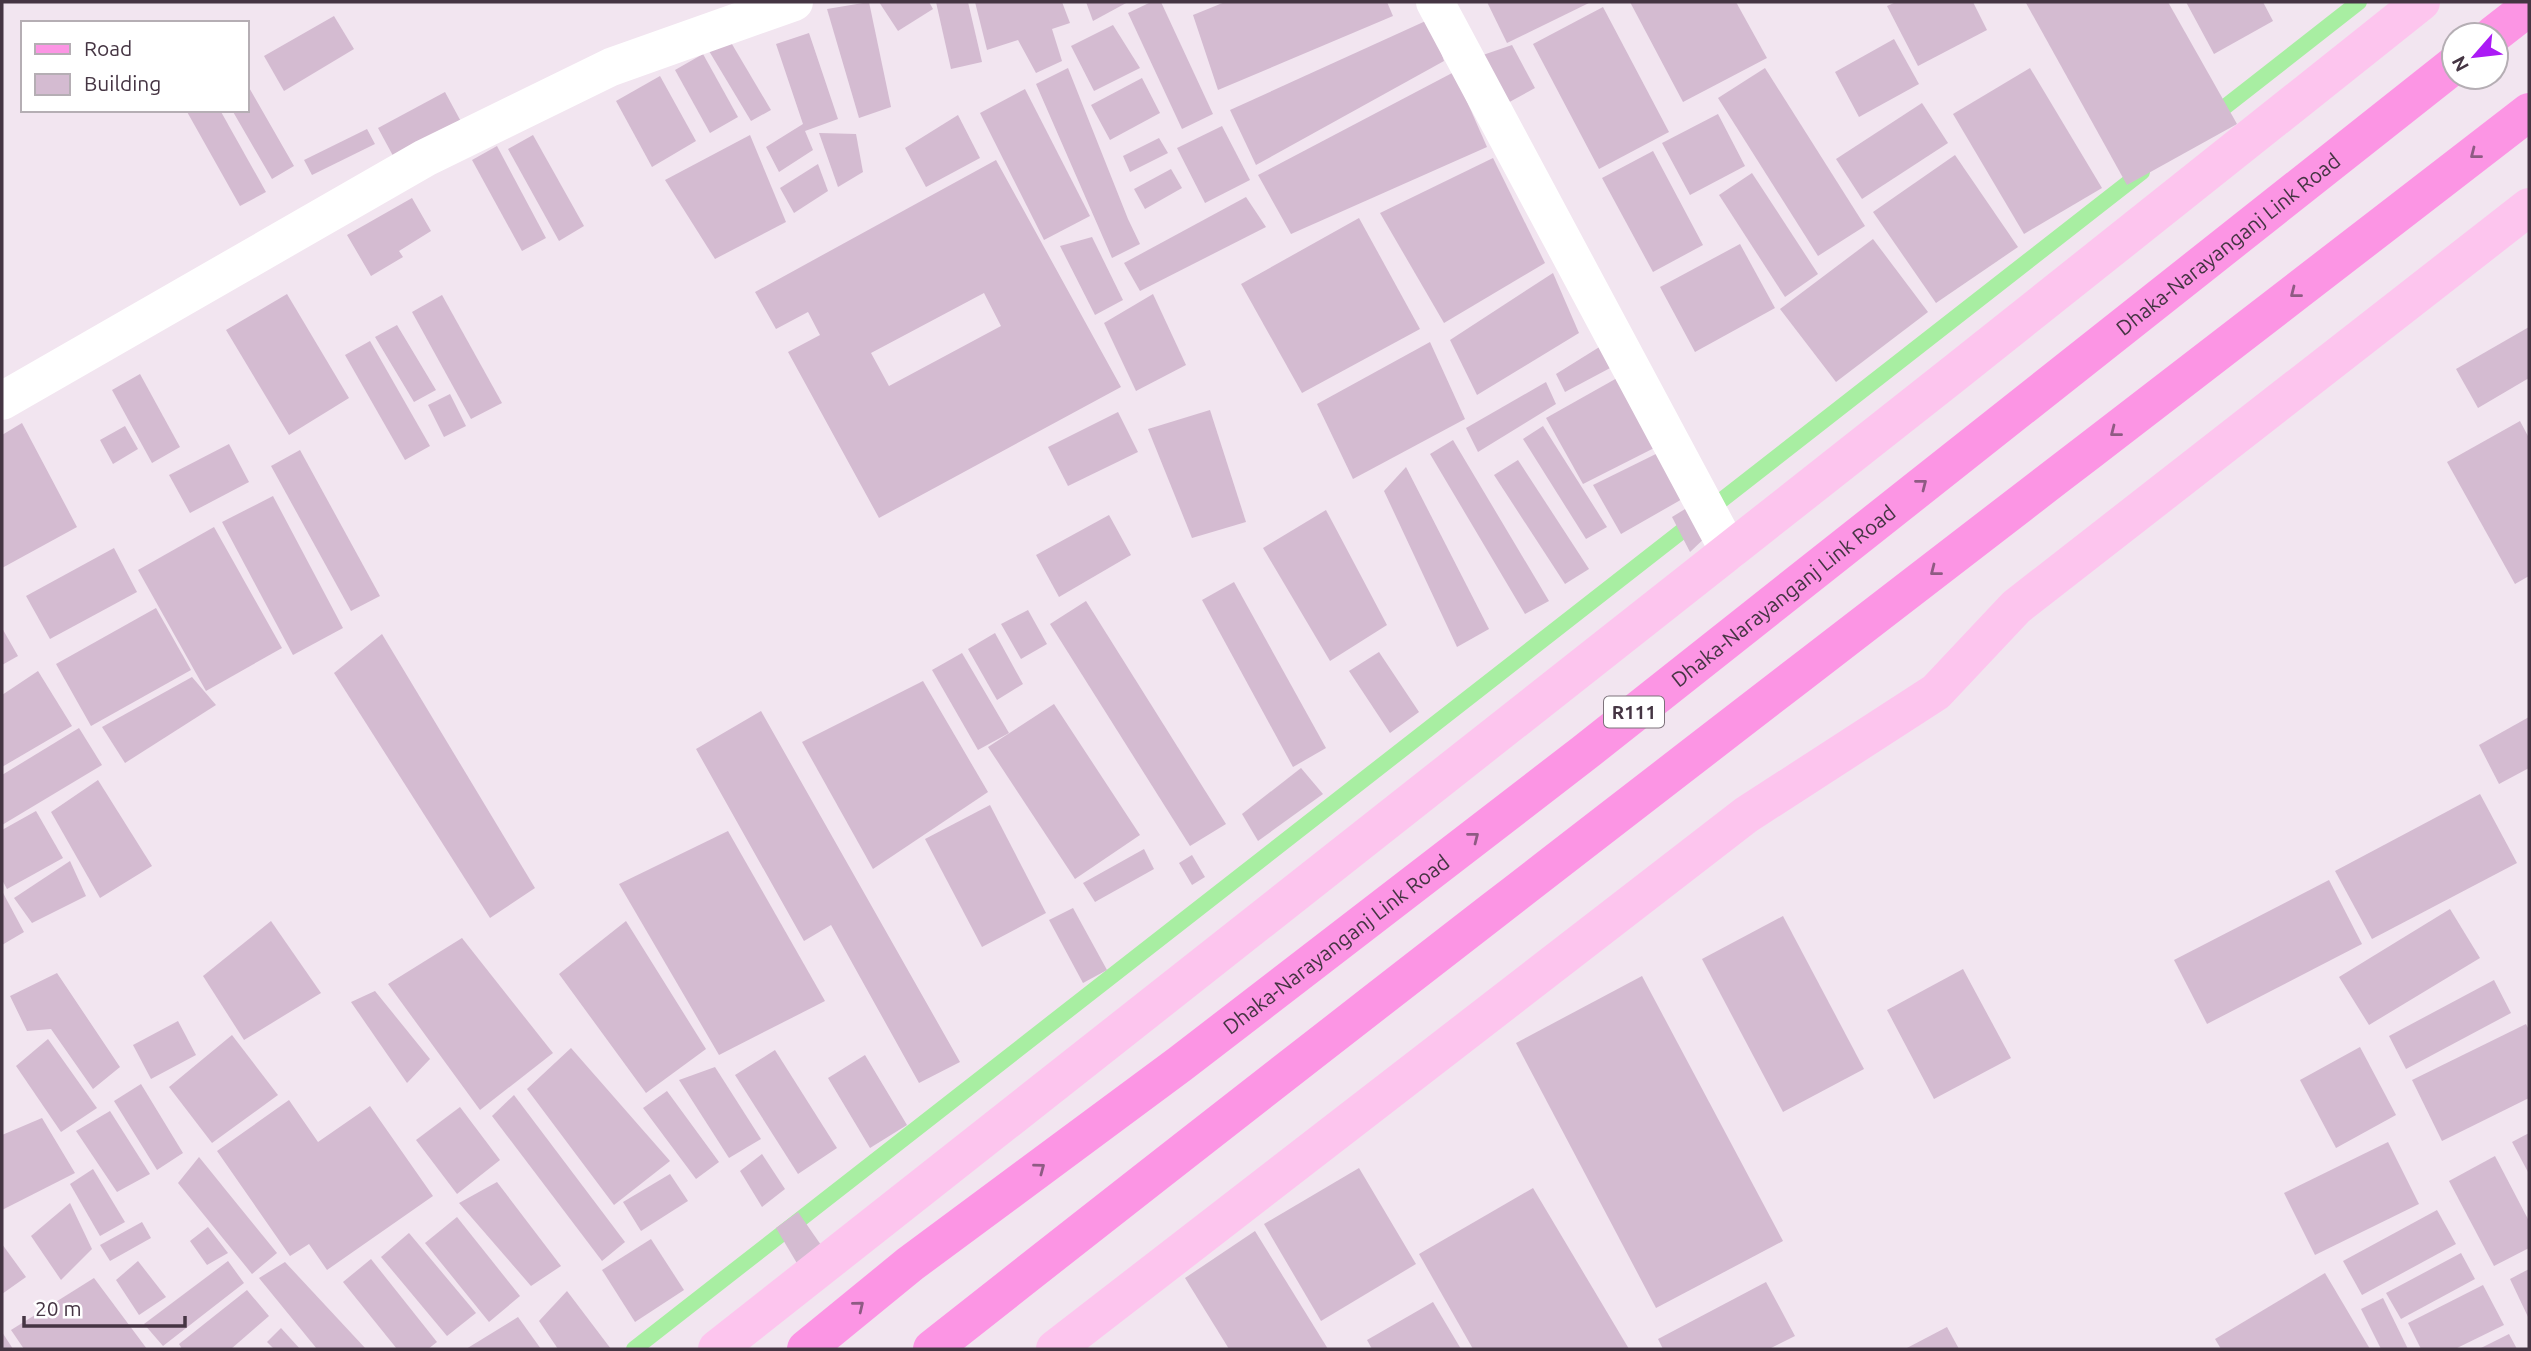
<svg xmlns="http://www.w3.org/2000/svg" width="2531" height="1351" font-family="Ubuntu,sans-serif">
	<rect width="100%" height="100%" fill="#f2e5f0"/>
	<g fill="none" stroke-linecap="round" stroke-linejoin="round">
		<g stroke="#a8eea2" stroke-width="16">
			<path d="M2212,117L2359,2"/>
			<path d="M634,1349L2142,172"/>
		</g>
	</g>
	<g fill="#d4bbd1" fill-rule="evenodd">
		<path d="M869,2L891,107L859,118L827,9Z"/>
		<path d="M879,2H929L933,9L898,31Z"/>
		<path d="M936,2H968L982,62L951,69Z"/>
		<path d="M975,2H1062L1070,23L1052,29L1062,61L1036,73L1018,40L987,50Z"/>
		<path d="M1086,2H1128L1093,21Z"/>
		<path d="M1151,2H1161L1213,114L1182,129L1128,13Z"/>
		<path d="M1225,2H1387L1393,16L1218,90L1193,15Z"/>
		<path d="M1487,2H1591L1507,43Z"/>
		<path d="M1630,2H1736L1767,58L1683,102Z"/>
		<path d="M1896,2H1973L1987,30L1918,66L1887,6Z"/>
		<path d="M2168,2L2237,124L2127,185L2026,3Z"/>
		<path d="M2186,2H2263L2273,21L2214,54Z"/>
		<path d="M1603,7L1669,132L1599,169L1533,44Z"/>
		<path d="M334,16L354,49L284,91L264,56Z"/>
		<path d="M1430,19L1444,61L1256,165L1230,110Z"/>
		<path d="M1113,25L1140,68L1094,91L1071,46Z"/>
		<path d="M809,33L838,119L805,131L813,150L779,172L766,147L803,124L776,44Z"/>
		<path d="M726,34L771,110L751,121L706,46Z"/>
		<path d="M1894,39L1919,84L1859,117L1835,72Z"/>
		<path d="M1512,45L1535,88L1504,105L1480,56Z"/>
		<path d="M703,54L738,117L710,133L675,70Z"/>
		<path d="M1068,68L1128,219L1140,244L1112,258L1036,84Z"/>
		<path d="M1765,68L1865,226L1818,256L1718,98Z"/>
		<path d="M2030,68L2102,188L2024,234L1953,114Z"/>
		<path d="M1454,72L1487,147L1291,234L1258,175Z"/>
		<path d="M660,76L696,141L652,167L616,101Z"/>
		<path d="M1142,78L1160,113L1110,140L1091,105Z"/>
		<path d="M247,84L294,166L272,179L232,110H247Z"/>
		<path d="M1025,89L1090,216L1044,240L980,113Z"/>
		<path d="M445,92L465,129L398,165L378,128Z"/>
		<path d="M1922,103L1948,143L1862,199L1836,159Z"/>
		<path d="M186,110H220L266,192L240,206Z"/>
		<path d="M1718,114L1745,166L1690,195L1662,143Z"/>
		<path d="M958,115L980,158L926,187L905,148Z"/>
		<path d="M1222,126L1250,180L1205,203L1177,148Z"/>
		<path d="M367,129L375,144L312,175L304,160Z"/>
		<path d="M819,133L856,134L863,172L838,187Z"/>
		<path d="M533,135L584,226L559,241L508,149Z"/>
		<path d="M750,135L786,222L715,259L665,180Z"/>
		<path d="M1159,138L1168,153L1130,172L1123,156Z"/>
		<path d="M497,146L546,238L522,251L472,160Z"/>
		<path d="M1653,151L1703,245L1653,272L1602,178Z"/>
		<path d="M1955,155L2018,247L1936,303L1873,212Z"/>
		<path d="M1493,158L1545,263L1444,323L1380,213Z"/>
		<path d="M996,160L1121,387L879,518L788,352L820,335L808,312L776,329L755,292ZM984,293L1001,326L889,386L871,353Z"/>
		<path d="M818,164L828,191L794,213L780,188Z"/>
		<path d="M1171,169L1182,188L1145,209L1134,189Z"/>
		<path d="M1752,173L1818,274L1785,297L1719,195Z"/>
		<path d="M1246,197L1266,227L1140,291L1124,263Z"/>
		<path d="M412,198L431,231L399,251L403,257L371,276L347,235Z"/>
		<path d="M1359,218L1420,329L1302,393L1241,284Z"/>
		<path d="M1092,237L1123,300L1095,315L1060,246Z"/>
		<path d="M1873,239L1928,312L1836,382L1780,309Z"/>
		<path d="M1740,244L1775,308L1695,352L1660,287Z"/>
		<path d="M1553,273L1579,333L1477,395L1450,340Z"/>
		<path d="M287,294L349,398L289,435L226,330Z"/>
		<path d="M1153,294L1186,365L1136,391L1104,323Z"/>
		<path d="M442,295L502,403L471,419L412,312Z"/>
		<path d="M397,325L436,390L414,402L375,337Z"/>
		<path d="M2529,327V378L2478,408L2456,369Z"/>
		<path d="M370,341L430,446L405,460L345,355Z"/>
		<path d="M1430,342L1465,419L1353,479L1317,404Z"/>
		<path d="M1601,346L1612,367L1565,392L1556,374Z"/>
		<path d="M1626,373L1666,442L1583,484L1546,418Z"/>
		<path d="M140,374L180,447L152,463L112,390Z"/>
		<path d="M1546,382L1556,404L1478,452L1466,428Z"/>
		<path d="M450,394L466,426L444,437L428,405Z"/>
		<path d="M1210,410L1246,522L1192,538L1148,429Z"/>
		<path d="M1118,412L1138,452L1068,486L1048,447Z"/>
		<path d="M2520,421L2529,438V576L2515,584L2447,462Z"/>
		<path d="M22,423L77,527L2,568V435Z"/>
		<path d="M125,426L138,449L113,464L100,440Z"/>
		<path d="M1543,426L1607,527L1586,539L1523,439Z"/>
		<path d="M1453,440L1549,601L1525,614L1430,454Z"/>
		<path d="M229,444L249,482L190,513L169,475Z"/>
		<path d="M1666,449L1691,494L1621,534L1593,485Z"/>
		<path d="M300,450L380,596L351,611L271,466Z"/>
		<path d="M1518,460L1589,569L1565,584L1494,475Z"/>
		<path d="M1406,467L1489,629L1457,647L1384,491Z"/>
		<path d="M273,496L343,628L293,655L222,522Z"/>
		<path d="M1695,503L1709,534L1690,552L1672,517Z"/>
		<path d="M1326,510L1387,625L1330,661L1263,548Z"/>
		<path d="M1109,515L1131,555L1059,597L1036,555Z"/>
		<path d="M214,527L282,648L206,691L138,570Z"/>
		<path d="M114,548L137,592L50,639L26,596Z"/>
		<path d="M1234,582L1326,748L1293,767L1202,600Z"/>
		<path d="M1086,601L1226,824L1190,846L1050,624Z"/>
		<path d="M156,608L191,670L91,726L56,664Z"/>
		<path d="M1028,610L1047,644L1021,659L1001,624Z"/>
		<path d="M2,628L18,656L2,665Z"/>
		<path d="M995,633L1023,684L997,700L968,649Z"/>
		<path d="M382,634L535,888L490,918L334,673Z"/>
		<path d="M1379,652L1419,712L1390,733L1349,671Z"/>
		<path d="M962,653L1009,733L978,750L932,670Z"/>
		<path d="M38,671L72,726L2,767V695Z"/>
		<path d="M192,677L216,705L125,763L102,727Z"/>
		<path d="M923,681L988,792L873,869L802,742Z"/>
		<path d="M1054,704L1140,835L1075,879L988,747Z"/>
		<path d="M761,711L960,1062L919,1083L831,925L804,941L696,749Z"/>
		<path d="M2529,717V768L2499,784L2479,745Z"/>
		<path d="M79,728L102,765L2,825V775Z"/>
		<path d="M1301,768L1323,794L1258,841L1242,814Z"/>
		<path d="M98,780L152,866L100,898L51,812Z"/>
		<path d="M2480,794L2517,863L2372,939L2335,871Z"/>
		<path d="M990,805L1046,913L982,947L925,839Z"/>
		<path d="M36,811L63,858L7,889L2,880V830Z"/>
		<path d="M728,831L825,1001L719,1055L619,884Z"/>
		<path d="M1144,849L1154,869L1095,902L1083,883Z"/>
		<path d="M1192,855L1205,877L1192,885L1179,863Z"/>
		<path d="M70,861L86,896L32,923L14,898Z"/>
		<path d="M2329,880L2362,944L2207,1024L2174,960Z"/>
		<path d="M2,891L24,932L2,945Z"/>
		<path d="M1073,908L1107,970L1083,983L1049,920Z"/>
		<path d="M2450,909L2480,958L2369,1025L2339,977Z"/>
		<path d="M1783,916L1864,1069L1783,1112L1702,959Z"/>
		<path d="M271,921L321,993L244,1040L203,976Z"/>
		<path d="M626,921L706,1049L646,1093L559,974Z"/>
		<path d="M462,938L553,1053L480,1110L388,984Z"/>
		<path d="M1963,969L2011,1058L1934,1099L1887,1010Z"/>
		<path d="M57,973L120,1067L93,1089L51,1029L27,1031L10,996Z"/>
		<path d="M1642,976L1783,1241L1656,1308L1516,1043Z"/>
		<path d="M2494,980L2511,1013L2406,1069L2389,1036Z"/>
		<path d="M375,991L430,1059L407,1083L351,1002Z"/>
		<path d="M178,1021L196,1055L151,1079L133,1045Z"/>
		<path d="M2526,1024L2529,1030V1098L2442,1141L2412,1080Z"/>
		<path d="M232,1035L278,1095L212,1143L169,1087Z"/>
		<path d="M48,1039L97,1108L61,1132L16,1066Z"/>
		<path d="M2360,1047L2396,1115L2336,1148L2300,1080Z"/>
		<path d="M571,1048L670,1161L614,1205L527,1089Z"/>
		<path d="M775,1050L837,1148L798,1174L735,1075Z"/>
		<path d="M865,1055L907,1125L870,1148L828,1078Z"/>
		<path d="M715,1067L761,1139L729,1158L679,1080Z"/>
		<path d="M141,1084L183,1153L157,1170L114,1101Z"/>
		<path d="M667,1091L719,1162L696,1179L643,1108Z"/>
		<path d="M514,1095L625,1242L602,1261L492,1116Z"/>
		<path d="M289,1100L318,1142L370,1106L433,1196L327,1270L309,1244L290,1256L217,1151Z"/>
		<path d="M460,1107L500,1160L457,1194L416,1140Z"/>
		<path d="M110,1111L150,1174L117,1192L76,1131Z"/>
		<path d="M42,1118L75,1173L2,1210V1135Z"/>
		<path d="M2529,1133V1174L2512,1142Z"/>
		<path d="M2388,1142L2419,1204L2315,1255L2284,1193Z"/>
		<path d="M762,1154L785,1189L762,1207L740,1171Z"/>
		<path d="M2495,1156L2529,1221V1248L2494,1266L2449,1181Z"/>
		<path d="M199,1157L277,1253L252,1274L178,1183Z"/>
		<path d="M1359,1168L1416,1264L1321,1321L1264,1224Z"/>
		<path d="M93,1169L125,1222L100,1236L70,1184Z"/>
		<path d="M670,1174L688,1201L641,1231L623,1202Z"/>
		<path d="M497,1182L561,1266L531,1286L459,1203Z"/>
		<path d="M1533,1188L1629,1349H1473L1419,1254Z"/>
		<path d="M70,1203L92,1249L61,1280L31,1236Z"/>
		<path d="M2437,1210L2456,1244L2362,1295L2343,1261Z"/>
		<path d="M798,1212L821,1245L798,1265L776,1228Z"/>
		<path d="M457,1217L520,1296L489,1322L425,1243Z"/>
		<path d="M142,1222L151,1238L110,1261L100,1245Z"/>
		<path d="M208,1227L228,1253L207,1265L190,1241Z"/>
		<path d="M1255,1231L1328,1349H1229L1185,1278Z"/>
		<path d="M409,1233L476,1313L447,1336L381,1257Z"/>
		<path d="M651,1239L684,1290L635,1322L602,1270Z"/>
		<path d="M2,1244L26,1277L2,1294Z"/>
		<path d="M2461,1253L2475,1279L2401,1319L2386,1293Z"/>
		<path d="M371,1259L437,1342L428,1349H397L343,1282Z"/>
		<path d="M138,1261L166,1297L139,1315L116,1280Z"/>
		<path d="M228,1261L244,1283L163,1346L144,1324Z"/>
		<path d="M285,1262L366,1349H317L259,1278Z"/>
		<path d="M2529,1269V1319L2510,1279Z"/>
		<path d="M2325,1273L2370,1349H2221L2215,1339Z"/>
		<path d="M94,1278L147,1349H24L11,1330Z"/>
		<path d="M1766,1282L1795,1336L1769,1349H1663L1658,1339Z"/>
		<path d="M2483,1285L2504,1325L2455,1349H2421L2408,1323Z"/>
		<path d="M247,1290L269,1316L231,1349H182L179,1344Z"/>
		<path d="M567,1291L611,1349H558L539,1321Z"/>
		<path d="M2383,1298L2408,1349H2381L2361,1309Z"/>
		<path d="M1433,1302L1461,1349H1372L1367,1340Z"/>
		<path d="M518,1317L541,1349H466Z"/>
		<path d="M1947,1327L1959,1349H1905Z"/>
		<path d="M281,1328L300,1349H274L267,1342Z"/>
		<path d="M2,1332L13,1349H2Z"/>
		<path d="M2509,1334L2517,1349H2479Z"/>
	</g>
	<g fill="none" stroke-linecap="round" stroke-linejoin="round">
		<g stroke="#fff" stroke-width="38">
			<path d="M1435,2L1729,551"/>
			<path d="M2,401L425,158L611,67L794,2"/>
		</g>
		<g stroke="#fdc5ee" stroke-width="38">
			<path d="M717,1349L1951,376L2421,2"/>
			<path d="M1055,1349L1746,815L1936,692L2016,607L2529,207"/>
		</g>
		<g stroke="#fc95e4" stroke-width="38">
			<path d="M2493,35L2529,7"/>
			<path id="s1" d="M806,1349L910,1264L1180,1064L1584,753L2454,65"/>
			<path d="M932,1349C1460,932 1996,524 2529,112"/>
		</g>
	</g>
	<defs><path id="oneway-chevron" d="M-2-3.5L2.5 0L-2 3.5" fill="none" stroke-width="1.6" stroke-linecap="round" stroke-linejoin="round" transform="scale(1.75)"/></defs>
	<g stroke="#8e5b83">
		<use href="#oneway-chevron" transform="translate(2475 154) rotate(142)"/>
		<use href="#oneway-chevron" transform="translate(2295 293) rotate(142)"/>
		<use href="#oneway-chevron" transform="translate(2115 432) rotate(142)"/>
		<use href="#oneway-chevron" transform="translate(1922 484) rotate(-38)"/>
		<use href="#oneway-chevron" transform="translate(1935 571) rotate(142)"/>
		<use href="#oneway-chevron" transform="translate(1474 837) rotate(-38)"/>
		<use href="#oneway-chevron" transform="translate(1040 1168) rotate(-37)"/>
		<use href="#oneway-chevron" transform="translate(859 1306) rotate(-39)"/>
	</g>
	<g text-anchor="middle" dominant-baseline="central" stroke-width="7" stroke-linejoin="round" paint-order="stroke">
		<rect fill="#fff" stroke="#7d727b" stroke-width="2" x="1604" y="696.5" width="60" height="31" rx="5"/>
		<g font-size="19" font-weight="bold" fill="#453543">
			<text x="1634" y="712">R111</text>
		</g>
		<g font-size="21" fill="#453543" stroke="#fff">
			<text stroke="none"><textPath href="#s1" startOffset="1801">Dhaka-Narayanganj Link Road</textPath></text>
			<text stroke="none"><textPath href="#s1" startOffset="1234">Dhaka-Narayanganj Link Road</textPath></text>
			<text stroke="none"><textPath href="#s1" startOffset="667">Dhaka-Narayanganj Link Road</textPath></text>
		</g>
	</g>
	<rect width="2531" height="1351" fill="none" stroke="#453543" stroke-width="7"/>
	<rect x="21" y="21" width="228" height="91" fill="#ffffff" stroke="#b5aeb4" stroke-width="2"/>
	<rect x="35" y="44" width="35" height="10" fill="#fc95e4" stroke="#b5aeb4" stroke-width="2"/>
	<text x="84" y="56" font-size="21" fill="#453543">Road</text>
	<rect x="35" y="74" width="35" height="21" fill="#d4bbd1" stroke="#b5aeb4" stroke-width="2"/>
	<text x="84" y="91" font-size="21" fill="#453543">Building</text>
	<g transform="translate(2475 56) rotate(242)"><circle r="33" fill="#ffffff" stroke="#b5aeb4" stroke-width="2"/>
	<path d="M0-5L12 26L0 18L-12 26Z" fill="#ab1af5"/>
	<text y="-10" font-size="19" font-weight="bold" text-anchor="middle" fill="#453543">N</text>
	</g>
	<path d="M24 1316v10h161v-10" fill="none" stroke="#453543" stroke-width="3.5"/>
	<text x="35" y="1316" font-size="21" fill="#453543" stroke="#ffffff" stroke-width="5" paint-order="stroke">20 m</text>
</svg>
